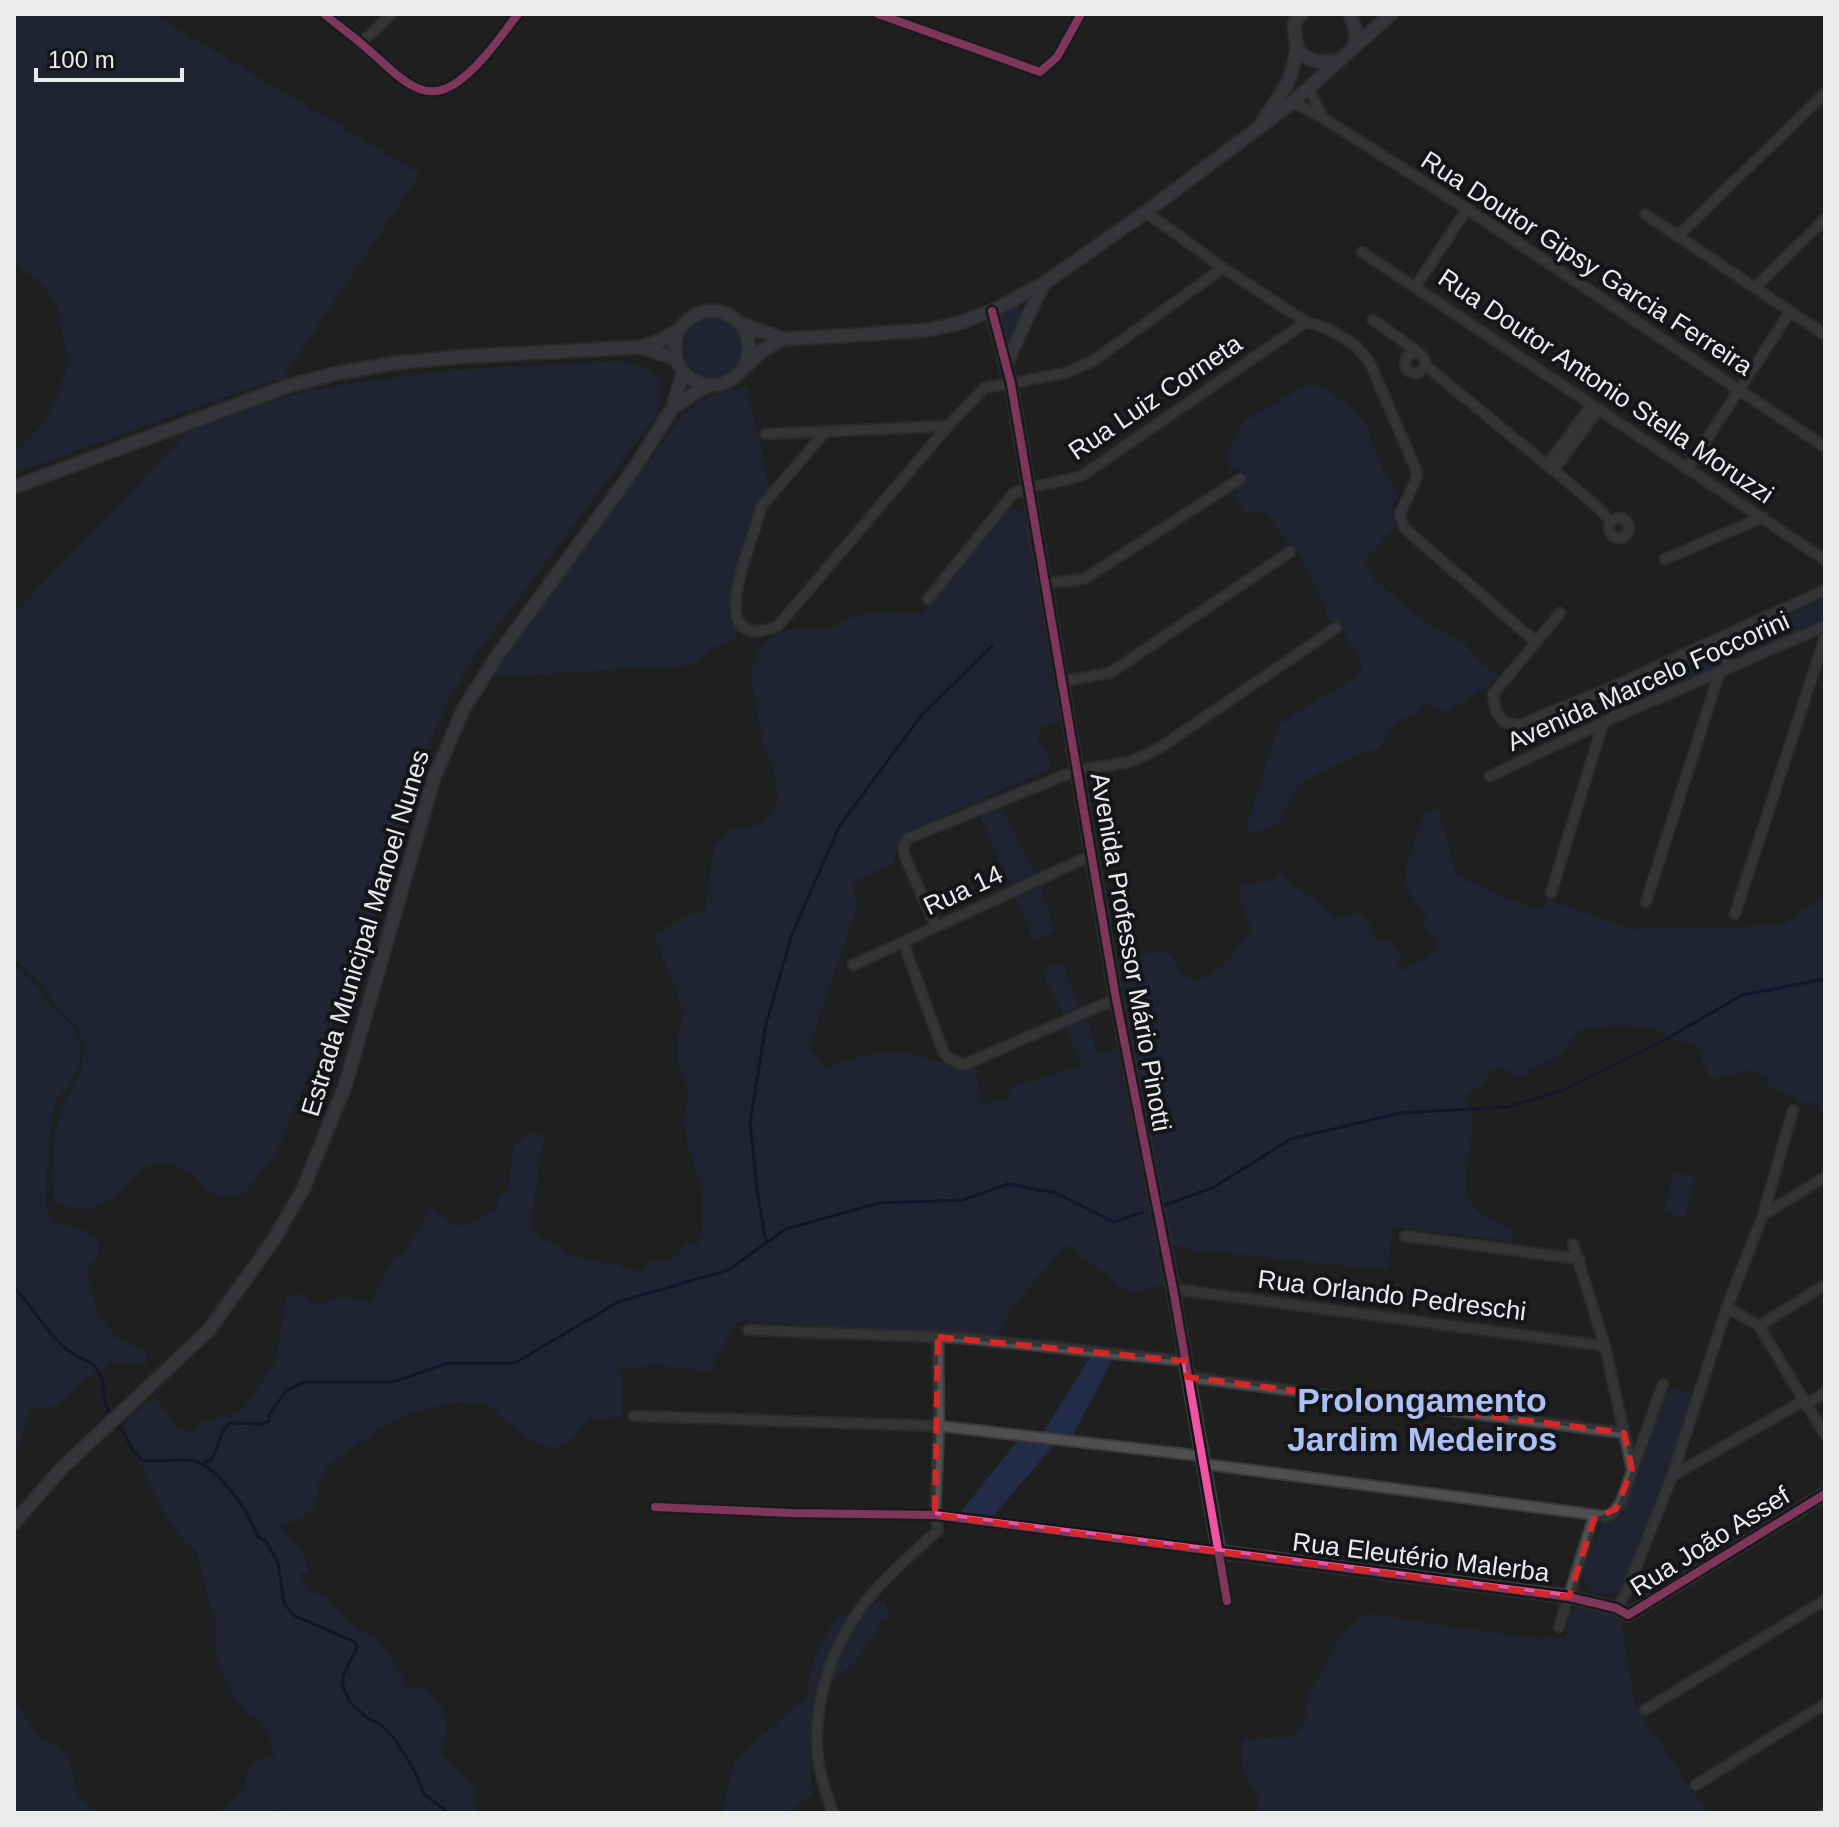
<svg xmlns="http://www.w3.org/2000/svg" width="1839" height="1827" font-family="Arial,sans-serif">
	<rect width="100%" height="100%" fill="#1f1f20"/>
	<g fill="#222b48">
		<path d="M14,14H152L420,174L284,376L14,473V454L46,421L58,395L68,363L57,305L40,282L14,263Z"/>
		<path d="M1018,305L1025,310L1013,338H1007L1001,314Z"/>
		<circle cx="713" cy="348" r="29"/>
		<path d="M621,361C656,369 667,376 658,413L476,654L447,702L420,766L346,1012L327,1032L275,1155L242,1195H221L208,1190L192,1173L169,1163L143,1167C128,1185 106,1210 79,1209C72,1208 62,1203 55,1200L52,1176L55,1134L60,1110L81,1072L84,1049L79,1028L57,1008L40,983L14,958V614L190,430L291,395L340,385L456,370Z"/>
		<path d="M1307,385L1323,387L1347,404L1366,425L1385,476L1392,483L1397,494L1392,506L1396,527L1364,560L1375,580L1419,618L1466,645L1477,659L1499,677L1450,711L1439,710L1428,703L1418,711L1394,724L1379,747L1327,768L1298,785L1279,824L1250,833L1246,827L1279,724L1355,678L1363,667L1338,621H1329C1320,596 1308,568 1292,546C1283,534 1275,530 1270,515L1259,511L1246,514L1236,498L1237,487L1248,478L1240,470L1229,467L1226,452L1245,421Z"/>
		<path d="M747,386L770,491L752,513L729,611L732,623L738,630L736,639L717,645L691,665L490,677L682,417L702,399Z"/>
		<path d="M1014,509L1026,515L1059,722L1040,728L1038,742L1045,747L1051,768L908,832L896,849L894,863L857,879L853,886L857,908L819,1016L810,1048L825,1070C853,1056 884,1048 915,1055C937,1059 954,1071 975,1064L982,1105L1007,1098L1011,1088L1081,1065L1066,1027L1087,1019L1098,1055L1116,1047L1165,1285L1129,1292L1068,1245C1041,1274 1012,1300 997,1337L758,1322L750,1319L736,1323L713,1363L712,1371L656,1365L619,1369L623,1385L622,1417L591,1418L567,1443L553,1449L526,1438L487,1404L457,1402L419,1410L379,1429L328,1465L320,1479L315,1507L300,1519L280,1525L302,1553L309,1573L298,1572L311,1592L326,1598L357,1629L374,1638L388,1651L407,1687H424C445,1706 454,1727 440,1753L475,1788L476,1813H282V1806L274,1813H219L246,1788L247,1772L259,1760L274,1756C272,1739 269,1731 258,1718L249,1717L228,1688L215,1652L216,1618L208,1599L196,1550L180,1536L160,1506L123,1424L155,1397L179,1431L188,1432L202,1423L243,1410L276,1361L286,1298L298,1293L317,1306L339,1297L372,1301L386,1270L393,1260L406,1251L431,1207L453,1225H468L496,1210L498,1198L507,1194L514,1146L529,1134L544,1135L530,1228L565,1253L601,1263L619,1264L625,1269L639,1271L652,1260L660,1261L675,1258L686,1243L698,1246L703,1224V1191L688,1147L684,1120L689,1090L678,1062V1041L683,1010L654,934L692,914L705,912L714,846L732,829L758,825L774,814L778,800L774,771L763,744L750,670L759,650L771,637L792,628L831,629L853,617L880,611L913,615L922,613L930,606L994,520L1006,510Z"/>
		<path d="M1825,598V620L1746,655H1737C1731,650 1731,645 1735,638Z"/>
		<path d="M1706,650L1714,652L1719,657V663L1714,669L1626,707L1618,703L1616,698L1619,690Z"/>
		<path d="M1000,805L1035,875L1012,886L978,813Z"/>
		<path d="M1438,809L1457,876L1500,896L1541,911L1547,899L1630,929L1782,926L1825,896V1110L1818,1103H1800L1792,1095L1768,1087V1078L1748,1069L1713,1079C1699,1065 1706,1057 1696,1046C1689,1040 1681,1042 1672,1039C1668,1037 1665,1034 1661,1032C1638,1022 1603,1025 1579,1030L1561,1054L1518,1077L1502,1067L1490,1070L1488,1079L1464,1097C1486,1122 1456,1175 1469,1200C1478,1218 1501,1220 1514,1232L1510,1241L1394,1227L1390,1242L1388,1270L1217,1252C1199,1257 1189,1246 1172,1245L1129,1032L1118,952L1135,957L1160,951L1171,956L1182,974L1194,981C1223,974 1234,952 1252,930L1241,903V884L1273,881L1282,871L1291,884L1323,906L1333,917L1342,918L1353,913C1368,918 1372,925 1375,940C1389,939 1395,943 1402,955L1396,961L1403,971L1437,951L1436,937L1423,928L1427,917L1404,885L1407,865L1426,810Z"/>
		<path d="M1040,885L1055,933L1034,940L1015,895Z"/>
		<path d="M1063,962L1080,1011L1065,1019L1041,970Z"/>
		<path d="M14,963L37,986L50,1005L73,1026L80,1044V1064L69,1087L56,1099L48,1147L45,1204L51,1223L75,1226L96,1237L99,1254L86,1270C91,1293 98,1320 116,1337C124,1344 137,1348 146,1353V1365L110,1362L106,1368L87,1378L55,1406L32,1409L15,1456Z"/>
		<path d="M1675,1172L1696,1178L1685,1218L1664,1212Z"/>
		<path d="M1091,1356L1113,1359L1072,1437L1052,1447L992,1518L959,1514L1020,1438L1043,1432Z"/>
		<path d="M1669,1388L1695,1394L1621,1590L1611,1595L1591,1593C1573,1571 1593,1545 1603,1522L1616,1521L1622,1515Z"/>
		<path d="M885,1600L889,1619L881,1621C868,1652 848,1672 819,1688C807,1727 809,1754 813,1793L789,1813H723L727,1788L735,1761L807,1696C809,1665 822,1636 843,1612L847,1620H859L871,1607Z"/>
		<path d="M1578,1607H1601L1620,1617L1635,1706L1708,1813H1256L1260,1798C1244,1779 1239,1764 1243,1739L1293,1737L1304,1724L1307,1696L1327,1663L1341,1631L1368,1614L1536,1639L1566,1636L1570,1615Z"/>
		<path d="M14,1700L40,1739L55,1744L67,1755L79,1797L97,1813H14Z"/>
	</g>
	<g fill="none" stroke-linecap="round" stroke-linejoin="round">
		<g stroke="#060a35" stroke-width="3">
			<path d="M1165,1205L1214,1187L1291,1139L1400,1113L1507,1107L1561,1091L1665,1040L1742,995L1825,979"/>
			<path d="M766,1242L757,1190L750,1123L766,1024L792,934L840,825L921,716L992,646"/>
			<path d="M14,1287C34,1308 49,1338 73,1354C83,1360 93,1361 99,1372C107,1385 100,1402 111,1414"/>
			<path d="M116,1420L134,1452L142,1460C158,1463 177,1458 194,1461C220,1467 250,1515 258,1537L266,1541L278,1563L284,1603L293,1615L355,1642L357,1648L343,1676V1688L350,1702L367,1718L381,1725L394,1738L414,1770L424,1794L449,1813"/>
			<path d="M202,1464L213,1458L223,1430L230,1423L262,1424L269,1421V1415L286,1391L304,1382H393L448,1363H515L618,1302L728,1270L786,1229L879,1203L963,1200L1008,1184L1056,1193L1114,1222L1142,1212"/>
		</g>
		<defs>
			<g id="street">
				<path d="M324,14C340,27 357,39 372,53C396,73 422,107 456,83C481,66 500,37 518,14"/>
				<path d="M878,14L1040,72L1057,57L1081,14"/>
				<path d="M361,43L391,14"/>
				<path d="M1309,89L1323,118"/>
				<path d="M1293,102L1323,118L1467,209L1825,447"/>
				<path d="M1146,212L1223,268L1306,322L1329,329L1356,346L1369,361L1417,472L1416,479L1400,514L1404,528L1536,642"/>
				<path d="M1645,214L1825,335"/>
				<path d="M1678,236L1825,93"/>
				<path d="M1362,252L1825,560"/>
				<path d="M1416,286L1467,209"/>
				<path d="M1755,288L1825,219"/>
				<path d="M1373,320L1418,352"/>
				<circle cx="1415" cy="363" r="10"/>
				<path d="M1425,365L1592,502L1611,521"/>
				<path d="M826,431L761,507L756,525C750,546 716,625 752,631C760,632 769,629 777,627L948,426L984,388L1066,373L1093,361L1223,268"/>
				<path d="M765,434L948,426"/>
				<path d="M1547,465L1592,405"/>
				<path d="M1688,468L1790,312"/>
				<path d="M1554,470L1599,409"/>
				<circle cx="1619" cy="528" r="10"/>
				<path d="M1665,559L1763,517"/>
				<path d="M1045,583L1084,579L1240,479"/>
				<path d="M928,599L1013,494C1034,483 1060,484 1083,475L1306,322"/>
				<path d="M1560,613L1493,694L1496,711L1504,722L1519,725L1605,690L1825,590"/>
				<path d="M1716,641L1730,668"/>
				<path d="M1063,681L1110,673L1290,552"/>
				<path d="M1605,690L1615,717"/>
				<path d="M1490,776L1615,717L1825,626"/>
				<path d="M1551,893L1603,723"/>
				<path d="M1646,902L1719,674"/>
				<path d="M1735,914L1825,637"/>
				<path d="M936,926L907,862L903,849L906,841L911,837L1078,770L1130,762L1158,749L1336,628"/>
				<path d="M903,942L943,1051L947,1057L963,1065L1116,999"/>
				<path d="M853,965L1092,855"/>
				<path d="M1763,1215L1825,1177"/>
				<path d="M1405,1236L1580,1259"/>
				<path d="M1573,1244L1605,1346L1632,1469"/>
				<path d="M1173,1289L1605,1346"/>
				<path d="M1727,1307L1759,1326L1825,1435"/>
				<path d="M1759,1326L1825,1285"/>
				<path d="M748,1330L962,1338L1185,1361"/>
				<path d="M1187,1377L1624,1433"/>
				<path d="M634,1416L939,1426L1202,1456"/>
				<path d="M1204,1464L1604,1516L1611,1515L1621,1502L1663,1384"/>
				<path d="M1672,1476L1798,1404H1806L1825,1393"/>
				<path d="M655,1507L791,1513L935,1515L1219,1552L1227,1601"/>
				<path d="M1616,1608L1626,1593L1672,1476L1727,1307L1763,1215L1793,1110"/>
				<path d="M1559,1627L1594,1516"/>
				<path d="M1645,1710L1825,1600"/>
				<path d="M1696,1785L1825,1704"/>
				<path d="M833,1813C828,1798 822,1782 819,1766C810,1708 831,1644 868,1599C888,1574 915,1552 938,1530L935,1515L939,1426L938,1337"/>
				<path d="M1824,1813H1825"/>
			</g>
			<g id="secondary">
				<path d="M1350,14L1356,32L1354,47"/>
				<path d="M1297,49C1309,62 1320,63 1337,61"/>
				<path d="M1263,121L1287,84L1293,67L1297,49L1294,24L1301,14"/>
				<circle cx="712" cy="348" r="37"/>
				<path d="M992,311L1011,384L1116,999L1173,1289L1219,1552L1569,1597L1616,1608L1628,1615L1825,1494"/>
				<path d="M742,324L783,339L840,336L927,330L956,324L992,311L1043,284L1146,212L1293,102L1391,14"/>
				<path d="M643,348L676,359"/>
				<path d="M1007,362L1043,284"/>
				<path d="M747,365L763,350L783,339"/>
				<path d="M673,407L708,385"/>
				<path d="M14,487L291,385L338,373L395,363L456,357L640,347L660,341L679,330"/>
				<path d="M14,1523L62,1468L209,1330L275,1238L303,1189L345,1086L434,778L463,710L497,656L634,469L673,407L683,372"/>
			</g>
		</defs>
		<use href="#street" stroke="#3a3a3a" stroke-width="13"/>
		<use href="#secondary" stroke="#3a3a3a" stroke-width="16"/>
		<use href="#street" stroke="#4e4f50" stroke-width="9"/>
		<use href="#secondary" stroke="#4f5054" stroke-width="12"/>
		<defs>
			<g id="cycleway">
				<path d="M324,14C340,27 357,39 372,53C396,73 422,107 456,83C481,66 500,37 518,14"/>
				<path d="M878,14L1040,72L1057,57L1081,14"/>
				<path d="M992,311L1011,384L1116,999L1173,1289L1227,1601"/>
				<path d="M655,1507L791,1513L935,1515L1569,1597L1616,1608L1628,1615L1825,1494"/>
			</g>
		</defs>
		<use href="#cycleway" stroke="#141518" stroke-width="13"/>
		<use href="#cycleway" stroke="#f153a3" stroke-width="8"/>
	</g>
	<path d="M0 0H1839V1827H0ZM938,1337L1185,1361L1187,1377L1624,1433L1632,1469L1616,1509L1594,1519L1569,1597L935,1515Z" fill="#1f1f20" fill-opacity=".55" fill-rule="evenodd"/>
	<path fill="none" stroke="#d62828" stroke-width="6" stroke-dasharray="16 10" stroke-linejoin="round" d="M938,1337L1185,1361L1187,1377L1624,1433L1632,1469L1616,1509L1594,1519L1569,1597L935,1515Z"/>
	<g text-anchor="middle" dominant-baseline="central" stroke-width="8" stroke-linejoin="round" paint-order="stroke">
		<g font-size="26" fill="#eaebed" stroke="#141518">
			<text transform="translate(1587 263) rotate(33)">Rua Doutor Gipsy Garcia Ferreira</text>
			<text transform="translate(1606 386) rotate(34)">Rua Doutor Antonio Stella Moruzzi</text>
			<text transform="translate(1155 397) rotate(-34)">Rua Luiz Corneta</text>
			<text transform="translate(1648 681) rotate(-24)">Avenida Marcelo Foccorini</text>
			<text transform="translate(963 890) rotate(-25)">Rua 14</text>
			<text transform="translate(365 933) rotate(-73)">Estrada Municipal Manoel Nunes</text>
			<text transform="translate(1131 952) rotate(80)">Avenida Professor Mário Pinotti</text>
			<text transform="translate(1392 1295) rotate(7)">Rua Orlando Pedreschi</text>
			<text transform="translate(1710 1541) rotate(-32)">Rua João Assef</text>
			<text transform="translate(1421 1557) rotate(7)">Rua Eleutério Malerba</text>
		</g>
		<g font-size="34" font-weight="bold" fill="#acc0f6" stroke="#141518">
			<text x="1422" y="1400">Prolongamento<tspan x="1422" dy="39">Jardim Medeiros</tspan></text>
		</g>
	</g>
	<rect width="1839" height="1827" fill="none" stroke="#eaebed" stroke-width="32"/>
	<path d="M36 68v12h146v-12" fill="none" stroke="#eaebed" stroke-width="4"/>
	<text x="48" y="68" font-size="24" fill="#eaebed" stroke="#141518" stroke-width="6" paint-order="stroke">100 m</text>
</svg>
